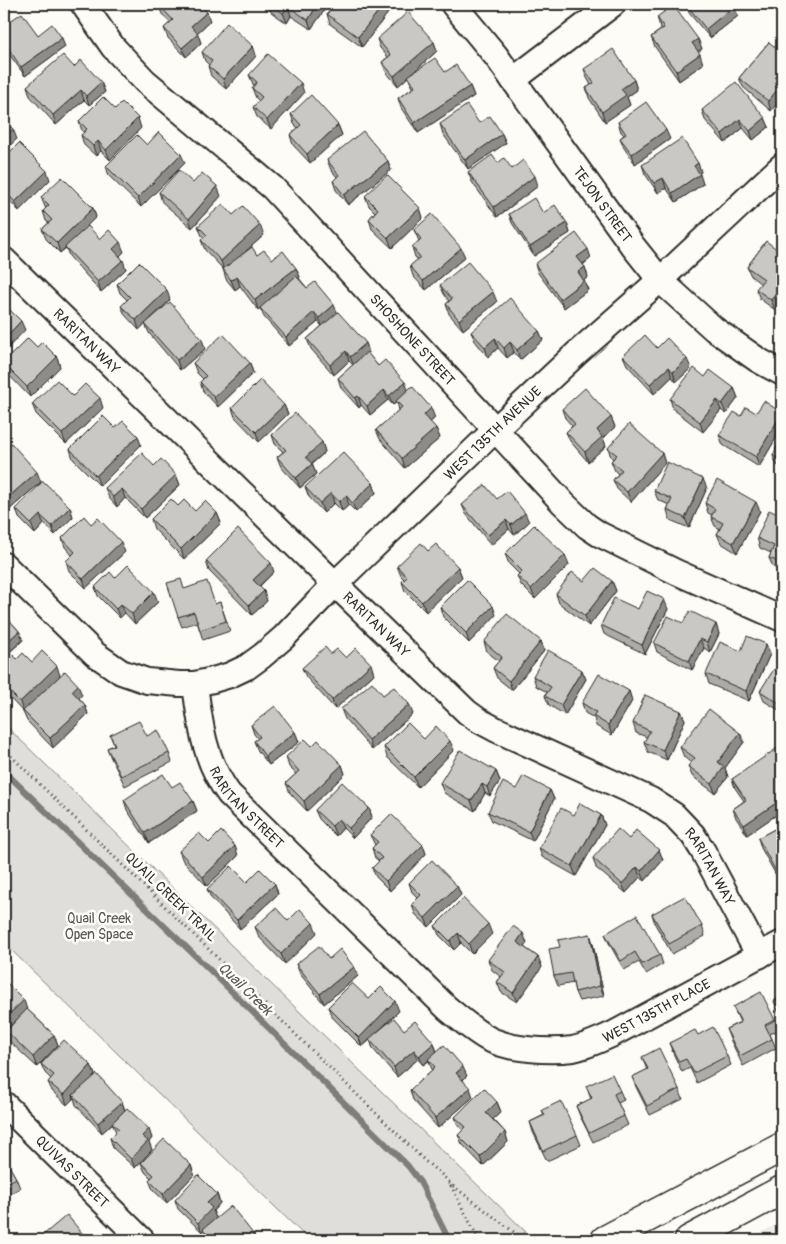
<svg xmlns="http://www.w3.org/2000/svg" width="786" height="1244" font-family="Pangolin,sans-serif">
	<rect width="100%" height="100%" fill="#fdfcf7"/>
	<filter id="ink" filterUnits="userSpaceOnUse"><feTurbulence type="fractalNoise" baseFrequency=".02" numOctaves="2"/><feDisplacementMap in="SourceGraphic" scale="10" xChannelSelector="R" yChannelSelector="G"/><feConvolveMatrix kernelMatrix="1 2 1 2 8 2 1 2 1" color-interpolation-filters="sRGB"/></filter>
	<g filter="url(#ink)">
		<path fill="#edece8" d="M782,1221V1240H748Z"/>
		<path fill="#dfdeda" stroke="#858482" d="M4,724L526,1232L511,1240H309L4,943Z"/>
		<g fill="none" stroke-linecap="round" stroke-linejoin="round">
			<path stroke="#7e7d7b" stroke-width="6" d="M4,771L214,974L408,1166L420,1182L449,1240"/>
			<defs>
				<g id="street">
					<path id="s1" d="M83,4L113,47L145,81L273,188L563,503L587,526L599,534L676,572L782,619"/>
					<path id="s2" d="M453,4L496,56L632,245L660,280L714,329L758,360L782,373"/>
					<path d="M513,80L613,4"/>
					<path id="s3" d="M4,260L335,584L467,712L478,720L495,729L651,800L674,815L693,835L703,851L759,956"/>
					<path id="s4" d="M4,565L95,654L121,672L147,681L179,684H195L213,680L230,675L247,667L262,656L284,637L335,584L496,429L577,353L660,280L782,166"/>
					<path id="s5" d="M195,684C200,724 204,760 229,794L447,1008C460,1019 473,1030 487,1038C509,1050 549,1052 573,1049C587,1046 600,1040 613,1034L782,943"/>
					<path id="s6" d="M4,1104L142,1240"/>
				</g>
				<g id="secondary">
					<path d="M605,1240L782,1147"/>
					<path d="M689,1240L782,1190"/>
				</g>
			</defs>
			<use href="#street" stroke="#2b2b2b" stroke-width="28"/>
			<use href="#secondary" stroke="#2b2b2b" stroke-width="31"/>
			<g stroke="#2b2b2b" stroke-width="3" stroke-dasharray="1 4" stroke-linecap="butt">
				<path d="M4,749L425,1161L441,1174L449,1182L479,1240"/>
				<path d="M449,1183L522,1238"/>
			</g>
			<use href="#street" stroke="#fdfcf7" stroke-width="24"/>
			<use href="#secondary" stroke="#fdfcf7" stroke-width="28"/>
		</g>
		<g fill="#adaca9" stroke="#2b2b2b">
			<path d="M158,4L210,21L197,33L201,43L186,57L168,38L164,28L170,23L162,14Z"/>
			<path d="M268,4H329L311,29L291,16L287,23L271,12Z"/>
			<path d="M335,4H389L391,9L362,47L330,24L327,14Z"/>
			<path d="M686,4L734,6L738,16L710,38L689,13Z"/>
			<path d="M657,17L698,39L702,49L698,52L703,64L679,81L655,47L651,37L662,29L660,27Z"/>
			<path d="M4,25L38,35L65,47L25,76L4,47Z"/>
			<path d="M377,39L434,42L437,51L410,75L445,72L470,86L474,96L418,133L401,108L398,98L413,88L408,77L398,86L386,72L382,62L388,57L380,48Z"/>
			<path d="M769,42L771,111L743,87L739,78Z"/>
			<path d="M253,46L256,56L226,89L211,76L208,66L209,65L205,61L202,52Z"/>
			<path d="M74,67L101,82L105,92L89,105L84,100L56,125L30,96L27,86Z"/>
			<path d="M584,69L634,80L637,90L627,97L630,105L605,122L589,98L586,88L591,85L587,78Z"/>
			<path d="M249,75L304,93L271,129L257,117L253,107L259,101L256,98L252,88L254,86L253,84Z"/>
			<path d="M115,109L141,128L110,160L101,151L96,156L84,145L81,135L84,132L82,131L79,121Z"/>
			<path d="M702,110L765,118L769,127L753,140L743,128L725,143L705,120Z"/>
			<path d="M291,114L338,125L342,135L310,163L293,145L290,135L298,128L294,124Z"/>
			<path d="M618,122L670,139L635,164L624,148L620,138L624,135L621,132Z"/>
			<path d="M440,124L502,134L506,143L468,169L443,134Z"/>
			<path d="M4,158L50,180L19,211L5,197L4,194V185L7,182L4,178Z"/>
			<path d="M327,160L388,161L391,170L348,205L336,190L333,181L337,177L331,170Z"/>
			<path d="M185,163L141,207L109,176L106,166Z"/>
			<path d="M498,163L512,169L538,186L497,217L472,182L468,172Z"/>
			<path d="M698,163L701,172L699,174L703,184L676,202L666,188L658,193L645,174L642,165Z"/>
			<path d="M193,183L221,196L192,228L162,202L159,192Z"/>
			<path d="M365,196L420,208L423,218L392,248L372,229L369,219L375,212L369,206Z"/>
			<path d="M41,197L93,208L96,217L79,234L100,239L124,252L120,256L126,269L101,292L69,256L66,248L60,253L46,239L42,229L49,223L46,221L43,211L46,208L45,207Z"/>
			<path d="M543,213L567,223L570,233L534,256L512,223L509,214Z"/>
			<path d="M233,215L264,235L243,254L257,255L296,268L300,277L299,278L307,288L337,313L366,343L369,353L368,354L378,366L408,390L435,418L430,422L436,428L440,438L405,468L380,439L376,430L399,410L397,402L393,405L388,400L370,415L361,405L359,408L341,388L338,378L353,365L349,361L334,375L311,349L307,339L322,326L318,322L289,346L264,317L260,308L258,310L240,286L235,290L226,279L223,269L205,250L201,240L204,238L202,236L198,226Z"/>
			<path d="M414,230L465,257L426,290L413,276L410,266L418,260L415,257L412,247L419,241Z"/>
			<path d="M766,241L775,310L760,299L756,289L761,284L751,276L747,267Z"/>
			<path d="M591,258L583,265L585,267L588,277L584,280L588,290L564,308L538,273L535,264Z"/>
			<path d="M117,284L170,300L146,323L205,349L180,370L149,333L145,324L139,330L125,315L121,306L127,300L120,293Z"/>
			<path d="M440,285L497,302L463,330L449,314L446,304L449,301L444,294Z"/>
			<path d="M539,331L543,340L520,360L514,352L507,358L498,348L488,357L475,341L471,332Z"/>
			<path d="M657,348L691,368L676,382L672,377L654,394L627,365L623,356Z"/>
			<path d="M57,357L60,367L30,397L6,372L4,366V362Z"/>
			<path d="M193,363H250L253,373L218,407L203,391L200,382L203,379L197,373Z"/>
			<path d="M734,388L738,398L726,414L721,410L703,432L673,409L670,399Z"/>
			<path d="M73,396L103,408L66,444L36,414L32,404Z"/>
			<path d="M284,405L288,414L259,442L235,417L232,408Z"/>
			<path d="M562,409L611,417L615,427L603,438L606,446L588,462L570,441L566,432L572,426L565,418Z"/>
			<path d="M756,413H782V428L759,467L723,445L719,435L741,416Z"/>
			<path d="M115,428L141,445L100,486L73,459L70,449Z"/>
			<path d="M272,435L322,442L325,452L312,464L316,474L300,488L281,467L277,457L283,452L275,444Z"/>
			<path d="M782,435V468L777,465L773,456Z"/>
			<path d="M608,448L665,463L631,502L617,489L613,480L618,474L615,471L611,461L613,459L611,457Z"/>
			<path d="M4,449L41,482L8,511L4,506Z"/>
			<path d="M176,475L180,485L145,518L125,498L117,507L109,498L105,488Z"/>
			<path d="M373,483L376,493L356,512L349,505L342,511L334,503L324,513L309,497L305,487Z"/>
			<path d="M707,488L689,528L670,520L667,510L669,505L658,500L654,491Z"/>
			<path d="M497,499L529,522L514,535L509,529L491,545L466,514L462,505Z"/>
			<path d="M705,503L760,511L737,553L721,543L717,534L720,529L715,526L711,517L712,515L708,513Z"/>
			<path d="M178,506L195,511L217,513L221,523L184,559L154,529L151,519Z"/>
			<path d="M70,507L73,517L55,535L44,524L35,534L19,518L16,509Z"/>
			<path d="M782,516V571L773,567L769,558L771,553L760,548L757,538Z"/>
			<path d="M91,524L125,552L86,588L69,571L66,561L72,555L65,547L62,538Z"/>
			<path d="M428,551L458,567L462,577L426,612L405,591L402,582L404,579L401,576L397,566Z"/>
			<path d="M505,554L565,555L569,565L535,599L521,585L517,576L519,574L509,564Z"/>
			<path d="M206,561L274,572L260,586L267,601L252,615L209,571Z"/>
			<path d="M115,578L158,602L135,624L125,613L120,618L98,596L95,587Z"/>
			<path d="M584,581H612L616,591L589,626L559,603L556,594Z"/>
			<path d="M185,589L215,604L220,602L230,631L203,640L197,622L182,627L178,617Z"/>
			<path d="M440,607L496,615L469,643L443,617Z"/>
			<path d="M638,609H668L645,654L604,634L601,625Z"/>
			<path d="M4,614L19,631L23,640L10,652L17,659L32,662L60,675L82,695L79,698L85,705L88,714L53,748L27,721L23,712L4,692V657L8,653L6,651L4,652Z"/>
			<path d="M683,623L716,624L719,634L710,652L704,648L692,670L657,652L654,643Z"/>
			<path d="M541,641L544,651L512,690L497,678L493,668L499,661L487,652L484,642Z"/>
			<path d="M766,644L770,654L749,701L709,684L706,674Z"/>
			<path d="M331,654L346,658L374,674L335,709L306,677L302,668Z"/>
			<path d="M782,674V712L764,701L760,691Z"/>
			<path d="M533,676L586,679L565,715L549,705L545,696L547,692L536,686Z"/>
			<path d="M629,691L632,701L612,735L596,726L594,718L585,713L582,703Z"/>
			<path d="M383,695L413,714L372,750L345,719L341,709Z"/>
			<path d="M681,711L685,720L667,760L648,752L644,742L647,737L636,733L633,723Z"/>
			<path d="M251,725L295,732L299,742L269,765L258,751L254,741L258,739L254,734Z"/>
			<path d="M740,733L744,742L725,768L728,777L715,793L692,776L688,766L691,763L684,757L680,747Z"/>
			<path d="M110,735L147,736L169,753L172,762L125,786L111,758L107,748L114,745Z"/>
			<path d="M312,746L342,765L345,774L307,811L290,793L286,783L296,774L289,767L286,757Z"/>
			<path d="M384,747L454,750L418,787L387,757Z"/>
			<path d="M782,753V811L747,835L736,818L733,809L744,801L735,788L732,779Z"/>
			<path d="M496,771L500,781L490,796L485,793L475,811L444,793L440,783Z"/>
			<path d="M172,787L193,801L197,811L149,843L127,810L124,800Z"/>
			<path d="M516,789L550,790L554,799L533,841L492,821L488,812Z"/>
			<path d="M369,808L372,817L353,838L343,828L336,836L319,819L315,810Z"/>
			<path d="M574,815H601L605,825L576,876L542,857L539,848Z"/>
			<path d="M782,825V886L761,848L758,838Z"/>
			<path d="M370,835L423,845L426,854L390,891L376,877L372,868L379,861L375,858L372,848L375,845Z"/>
			<path d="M629,839L659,850L663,860L645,881L640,877L626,893L596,868L593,858Z"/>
			<path d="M209,843L235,846L238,856L207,886L183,861L179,851Z"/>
			<path d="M247,882L275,884L278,894L240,929L211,898L207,889Z"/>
			<path d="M409,883L457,886L461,895L429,927L415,914L412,904L418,898L412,892Z"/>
			<path d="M652,914L702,926L705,936L672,954L655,924Z"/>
			<path d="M288,921L317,933L285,964L259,937L255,927Z"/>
			<path d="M435,926L492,934L472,954L461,943L454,950L439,935Z"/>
			<path d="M590,934L593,944L604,996L579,1001L575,992L573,983L558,986L554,976L560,947Z"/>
			<path d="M605,934L660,955L663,964L646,974L639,962L624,970L609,943Z"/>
			<path d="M527,943L524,947L538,957L542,967L517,1002L501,992L497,982L501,977L492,970L488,960Z"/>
			<path d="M296,964L358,976L324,1004L300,974Z"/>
			<path d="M4,980L27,1009L54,1035L58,1045L37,1067L9,1041L6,1031L13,1023L4,1032Z"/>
			<path d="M782,997V1021L774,1001Z"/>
			<path d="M369,999L399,1011L378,1032L404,1030L434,1043L437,1052L467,1076L463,1080L473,1097L438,1128L413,1100L410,1090L432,1070L429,1061L423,1065L418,1059L397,1077L373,1049L370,1040L362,1047L332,1017L328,1007Z"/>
			<path d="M733,1007L775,1020L779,1030L770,1034L776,1048L743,1066L730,1039L726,1029L740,1022Z"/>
			<path d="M698,1035L727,1056L731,1065L697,1083L690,1068L682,1072L673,1053L669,1043Z"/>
			<path d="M642,1057L679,1089L683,1099L650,1115L636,1087L632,1077L647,1070Z"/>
			<path d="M41,1064L91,1065L95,1075L90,1080L122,1102L125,1110L152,1138L149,1142L152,1150L135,1168L113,1148L110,1138L116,1132L112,1123L117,1119L102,1133L76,1105L74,1098L67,1105L52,1091L48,1082L51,1079L45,1073Z"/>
			<path d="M586,1086L620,1091L624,1100L618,1103L624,1116L628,1125L593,1142L580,1116L576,1106L591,1099Z"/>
			<path d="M497,1102L501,1112L493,1119L505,1132L508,1142L483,1166L462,1144L458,1135L463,1131L458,1126L455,1117Z"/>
			<path d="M542,1110L577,1135L581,1145L547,1161L533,1132L530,1122L544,1115Z"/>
			<path d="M4,1157L16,1178L20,1188L4,1197Z"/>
			<path d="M141,1163L191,1165L194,1175L167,1203L153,1190L149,1180L151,1178L145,1172Z"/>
			<path d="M217,1194L220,1203L213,1211L216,1218L213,1220L254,1235L256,1240H208L204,1230L202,1232L178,1209L175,1200Z"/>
		</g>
		<g fill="#8d8c89" stroke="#2b2b2b">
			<path d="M318,4H329L311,29L308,20Z"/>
			<path d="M384,4H389L391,9L362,47L358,37Z"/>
			<path d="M288,6L291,16L287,23L283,13Z"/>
			<path d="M734,6L738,16L710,38L706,29Z"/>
			<path d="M207,12L210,21L194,36L191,26Z"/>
			<path d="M198,34L201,43L186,57L182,48Z"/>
			<path d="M62,38L65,47L25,76L21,67Z"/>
			<path d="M698,39L702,49L695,53L692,43Z"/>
			<path d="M434,42L437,51L398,86L394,76Z"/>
			<path d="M253,46L256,56L226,89L223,79Z"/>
			<path d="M700,54L703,64L679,81L676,71Z"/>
			<path d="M634,80L637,90L627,97L630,105L605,122L602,112L621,89Z"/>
			<path d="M101,82L105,92L89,105L86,96Z"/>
			<path d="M301,83L304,93L271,129L267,120Z"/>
			<path d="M782,84V98L771,111L768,101Z"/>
			<path d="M470,86L474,96L418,133L414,123Z"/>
			<path d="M81,90L84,100L56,125L53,115Z"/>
			<path d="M138,118L141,128L110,160L106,150Z"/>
			<path d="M765,118L769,127L753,140L750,131Z"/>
			<path d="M740,119L743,128L725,143L722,134Z"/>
			<path d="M338,125L342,135L310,163L307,154Z"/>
			<path d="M13,129L17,139L4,151V138Z"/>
			<path d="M666,130L670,139L635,164L632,154Z"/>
			<path d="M502,134L506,143L468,169L465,160Z"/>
			<path d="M98,141L101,151L96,156L93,146Z"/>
			<path d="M181,154L185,163L141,207L138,198Z"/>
			<path d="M388,161L391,170L348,205L344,195Z"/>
			<path d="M698,163L701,172L697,175L694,166Z"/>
			<path d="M47,171L50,180L19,211L15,202Z"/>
			<path d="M700,174L703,184L676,202L672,193Z"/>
			<path d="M535,176L538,186L497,217L494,207Z"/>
			<path d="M663,178L666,188L658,193L654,183Z"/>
			<path d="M217,186L221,196L192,228L189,219Z"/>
			<path d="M93,208L96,217L60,253L57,243Z"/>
			<path d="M420,208L423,218L392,248L388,238Z"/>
			<path d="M567,223L570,233L534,256L530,247Z"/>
			<path d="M260,225L264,235L224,271L221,261Z"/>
			<path d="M120,242L124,252L117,259L113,249Z"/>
			<path d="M461,248L465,257L426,290L423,281Z"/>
			<path d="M588,249L591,258L580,266L577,257Z"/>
			<path d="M123,260L126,269L101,292L98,282Z"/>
			<path d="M585,267L588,277L582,282L578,272Z"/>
			<path d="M296,268L300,277L258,310L255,300Z"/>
			<path d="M237,277L240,286L235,290L231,280Z"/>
			<path d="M584,281L588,290L564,308L560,299Z"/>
			<path d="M782,286V300L775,310L771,300Z"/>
			<path d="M167,290L170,300L139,330L136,320Z"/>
			<path d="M493,292L497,302L463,330L459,320Z"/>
			<path d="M334,305L338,314L323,328L319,318Z"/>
			<path d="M314,312L318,322L289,346L286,337Z"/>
			<path d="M21,321L25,330L4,352V339Z"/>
			<path d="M539,331L543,340L520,360L517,350Z"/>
			<path d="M495,338L498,348L488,357L485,347Z"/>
			<path d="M202,339L205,349L180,370L177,360Z"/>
			<path d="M510,342L514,352L507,358L504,348Z"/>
			<path d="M366,343L369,353L354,366L350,357Z"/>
			<path d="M346,351L349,361L334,375L330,365Z"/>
			<path d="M57,357L60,367L30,397L27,387Z"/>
			<path d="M687,359L691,368L676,382L673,372Z"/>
			<path d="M250,363L253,373L218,407L214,397Z"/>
			<path d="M669,367L672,377L654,394L650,384Z"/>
			<path d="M405,382L409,392L396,401L397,402L393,405L389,396Z"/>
			<path d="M734,388L738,398L726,414L722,404Z"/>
			<path d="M384,390L388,400L370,415L367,406Z"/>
			<path d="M358,396L361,405L359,408L355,398Z"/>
			<path d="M100,398L103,408L66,444L62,434Z"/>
			<path d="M717,400L721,410L703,432L700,422Z"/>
			<path d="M284,405L288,414L259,442L256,432Z"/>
			<path d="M431,408L435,418L428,424L424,415Z"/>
			<path d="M782,413V428L759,467L756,457Z"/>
			<path d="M611,417L615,427L603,438L606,446L588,462L585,452L597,430Z"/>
			<path d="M436,428L440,438L405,468L402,458Z"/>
			<path d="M138,436L141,445L100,486L96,476Z"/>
			<path d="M322,442L325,452L309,466L306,457Z"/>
			<path d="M662,453L665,463L631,502L627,492Z"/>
			<path d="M312,464L316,474L300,488L296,478Z"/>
			<path d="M37,472L41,482L8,511L4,501Z"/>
			<path d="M176,475L180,485L145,518L141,509Z"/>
			<path d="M703,479L707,488L689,528L685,518Z"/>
			<path d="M373,483L376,493L356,512L352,503Z"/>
			<path d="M122,489L125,498L117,507L113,497Z"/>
			<path d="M331,493L334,503L324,513L320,503Z"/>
			<path d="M346,495L349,505L342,511L339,502Z"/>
			<path d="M756,502L760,511L737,553L733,543Z"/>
			<path d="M70,507L73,517L55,535L52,526Z"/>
			<path d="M217,513L221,523L184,559L181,549Z"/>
			<path d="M525,513L529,522L514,535L511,525Z"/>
			<path d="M40,515L44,524L35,534L31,524Z"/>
			<path d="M506,520L509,529L491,545L488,535Z"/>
			<path d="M121,542L125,552L86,588L83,579Z"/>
			<path d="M565,555L569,565L535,599L531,589Z"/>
			<path d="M271,563L274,572L256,589L253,580Z"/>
			<path d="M458,567L462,577L426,612L422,602Z"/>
			<path d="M612,581L616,591L589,626L585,616Z"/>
			<path d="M264,591L267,601L252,615L249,605Z"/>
			<path d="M154,592L158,602L135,624L132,614Z"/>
			<path d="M664,599L668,609L645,654L642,645Z"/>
			<path d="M121,604L125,613L120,618L116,609Z"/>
			<path d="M493,606L496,615L469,643L466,633Z"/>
			<path d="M716,624L719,634L710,652L707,642Z"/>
			<path d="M19,631L23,640L8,653L5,644Z"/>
			<path d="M700,639L704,648L692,670L689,661Z"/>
			<path d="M541,641L544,651L512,690L509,681Z"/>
			<path d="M766,644L770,654L749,701L746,691Z"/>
			<path d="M4,645L6,651L4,652Z"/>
			<path d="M371,664L374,674L335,709L332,700Z"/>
			<path d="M57,666L60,676L23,712L20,702Z"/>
			<path d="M582,670L586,679L565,715L561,705Z"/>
			<path d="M78,685L82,695L76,701L72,691Z"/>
			<path d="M629,691L632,701L612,735L608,725Z"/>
			<path d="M409,704L413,714L372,750L369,740Z"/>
			<path d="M85,705L88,714L53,748L50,738Z"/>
			<path d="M681,711L685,720L667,760L663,750Z"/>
			<path d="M295,732L299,742L269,765L265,756Z"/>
			<path d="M740,733L744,742L725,768L728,777L715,793L712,784L718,762Z"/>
			<path d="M450,741L454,750L418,787L414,777Z"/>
			<path d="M782,762V774L778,765Z"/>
			<path d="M342,765L345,774L307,811L304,801Z"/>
			<path d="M496,771L500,781L490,796L487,787Z"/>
			<path d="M482,784L485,793L475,811L471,801Z"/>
			<path d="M550,790L554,799L533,841L529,832Z"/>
			<path d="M782,799V811L747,835L744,825Z"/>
			<path d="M193,801L197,811L149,843L145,833Z"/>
			<path d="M369,808L372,817L353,838L349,828Z"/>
			<path d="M601,815L605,825L576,876L572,866Z"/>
			<path d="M339,819L343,828L336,836L332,826Z"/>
			<path d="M423,845L426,854L390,891L386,881Z"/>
			<path d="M235,846L238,856L207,886L203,877Z"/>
			<path d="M659,850L663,860L645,881L641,871Z"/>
			<path d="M637,867L640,877L626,893L622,884Z"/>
			<path d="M275,884L278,894L240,929L237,920Z"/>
			<path d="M457,886L461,895L429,927L425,918Z"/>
			<path d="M313,923L317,933L285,964L281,954Z"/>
			<path d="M488,924L492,934L472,954L469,944Z"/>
			<path d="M458,933L461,943L454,950L450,941Z"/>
			<path d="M523,933L527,943L520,952L517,942Z"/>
			<path d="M590,934L593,944L604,996L600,986Z"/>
			<path d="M538,957L542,967L517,1002L513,993Z"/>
			<path d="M354,967L358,976L324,1004L320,994Z"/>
			<path d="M24,1000L27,1010L4,1032V1019Z"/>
			<path d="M395,1001L399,1011L362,1047L359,1038Z"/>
			<path d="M54,1035L58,1045L37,1067L33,1057Z"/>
			<path d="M434,1043L437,1053L423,1065L419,1056Z"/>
			<path d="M414,1050L418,1059L397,1077L394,1067Z"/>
			<path d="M91,1065L95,1075L74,1097L73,1095L74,1098L67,1105L64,1095Z"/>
			<path d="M463,1067L467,1076L460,1082L456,1073Z"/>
			<path d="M470,1088L473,1097L438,1128L435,1118Z"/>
			<path d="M122,1102L125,1111L102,1133L98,1123Z"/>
			<path d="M497,1102L501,1112L490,1122L486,1113Z"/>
			<path d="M149,1129L152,1138L149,1142L152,1150L135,1168L131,1159L142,1136Z"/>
			<path d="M505,1132L508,1142L483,1166L480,1157Z"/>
			<path d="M191,1165L194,1175L167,1203L163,1194Z"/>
			<path d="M217,1194L220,1203L213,1211L216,1218L202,1232L198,1223L207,1203Z"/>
			<path d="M82,1233L85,1240H75V1239Z"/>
			<path d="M254,1235L256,1240H247Z"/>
		</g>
		<g fill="#c9c8c4" stroke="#2b2b2b">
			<path d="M158,4H200L207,12L191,26L198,34L182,48L164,28L173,20Z"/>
			<path d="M270,4H318L308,20L288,6L283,13Z"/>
			<path d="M335,4H384L358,37L327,14Z"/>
			<path d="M686,4H732L734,6L706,29Z"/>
			<path d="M673,5L698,39L692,43L700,54L676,71L651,37L664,28L657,17Z"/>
			<path d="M408,12L434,42L394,76L382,62L391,55L377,39Z"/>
			<path d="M22,13L38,35L52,24L62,38L21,67L4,42V25Z"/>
			<path d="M227,23L253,46L223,79L208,66L212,61L202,52Z"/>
			<path d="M769,42L782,53V84L768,101L739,78Z"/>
			<path d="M613,49L634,80L621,89L626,95L602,112L586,88L594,83L584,69Z"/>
			<path d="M268,54L301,83L267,120L253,107L262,97L252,88L257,82L249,75Z"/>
			<path d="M63,55L74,67L81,60L101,82L86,96L81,90L53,115L27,86Z"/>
			<path d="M435,58L445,72L456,65L470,86L414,123L398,98L415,87L408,76Z"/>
			<path d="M736,82L765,118L750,131L740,119L722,134L702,110Z"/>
			<path d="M311,95L338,125L307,154L290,135L301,125L291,114Z"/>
			<path d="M103,97L115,109L122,102L138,118L106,150L98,141L93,146L81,135L87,129L79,121Z"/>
			<path d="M646,102L666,130L632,154L620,138L626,134L618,122Z"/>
			<path d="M467,105L479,123L490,116L502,134L465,160L440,124Z"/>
			<path d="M4,120L13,129L4,138Z"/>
			<path d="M363,131L388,161L344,195L333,181L339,175L327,160Z"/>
			<path d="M159,132L181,154L138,198L106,166L137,135L147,145Z"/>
			<path d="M682,138L698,163L694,166L700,174L672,193L663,178L654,183L642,165Z"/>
			<path d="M19,143L47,171L15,202L4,190V185L10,179L4,172V158Z"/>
			<path d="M492,155L498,163L504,158L512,169L523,160L535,176L494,207L468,172Z"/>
			<path d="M179,170L193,183L202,173L217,186L189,219L159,192Z"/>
			<path d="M387,175L420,208L388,238L369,219L378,209L365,196Z"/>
			<path d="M62,177L93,208L57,243L42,229L52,220L43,211L49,205L41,197Z"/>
			<path d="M534,198L543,213L555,205L567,223L530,247L509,214Z"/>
			<path d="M223,204L233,215L243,206L260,225L221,261L201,240L207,235L198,226Z"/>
			<path d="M432,214L461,248L423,281L410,266L420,257L412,247L421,239L414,230Z"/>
			<path d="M88,226L100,239L109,230L120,242L113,249L123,260L98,282L65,247Z"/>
			<path d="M576,233L588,249L577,257L585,267L578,272L584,281L560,299L535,264Z"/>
			<path d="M766,241L782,253V286L771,300L756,289L764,279L747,267Z"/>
			<path d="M252,247L257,255L264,250L272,259L283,251L296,268L255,300L237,277L231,280L223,269Z"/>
			<path d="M139,262L167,290L136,320L121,306L130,297L117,284Z"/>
			<path d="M468,262L493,292L459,320L446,304L452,299L440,285Z"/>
			<path d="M296,276L307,288L315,282L334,305L319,318L314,312L286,337L260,308Z"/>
			<path d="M510,298L539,331L517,350L510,342L504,348L495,338L485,347L471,332Z"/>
			<path d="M170,302L202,339L177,360L145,324Z"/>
			<path d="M7,307L21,321L4,339V310Z"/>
			<path d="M338,312L366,343L350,357L346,351L330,365L307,339Z"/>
			<path d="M223,334L250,363L214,397L200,382L206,376L193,363Z"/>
			<path d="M645,335L657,348L667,338L687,359L673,372L669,367L650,384L623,356Z"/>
			<path d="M28,338L37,347L42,342L57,357L27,387L4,364V362Z"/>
			<path d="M367,352L378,366L385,360L405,382L389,396L384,390L367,406L358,396L355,398L338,378Z"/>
			<path d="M694,368L705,377L710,370L734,388L722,404L717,400L700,422L670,399Z"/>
			<path d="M57,380L73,396L85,384L100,398L62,434L32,404Z"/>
			<path d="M260,380L284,405L256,432L232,408Z"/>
			<path d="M412,386L431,408L424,415L436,428L402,458L376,430L402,407L396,401Z"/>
			<path d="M585,388L611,417L597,430L602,437L585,452L566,432L575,424L562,409Z"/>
			<path d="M764,401L782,413L756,457L719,435L734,412L741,416L746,407L756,413Z"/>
			<path d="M295,413L322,442L306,457L312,464L296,478L277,457L286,450L272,435Z"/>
			<path d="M103,416L115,428L123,421L138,436L96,476L70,449Z"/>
			<path d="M629,424L662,453L627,492L613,480L622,470L611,461L617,455L608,448Z"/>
			<path d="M782,435V460L773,456Z"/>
			<path d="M11,443L37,472L4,501V449Z"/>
			<path d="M343,452L373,483L352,503L346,495L339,502L331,493L320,503L305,487Z"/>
			<path d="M142,453L154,466L161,459L176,475L141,509L122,489L113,497L105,488Z"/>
			<path d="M667,462L703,479L685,518L667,510L672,499L654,491Z"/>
			<path d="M717,480L756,502L733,543L717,534L723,523L711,517L715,509L705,503Z"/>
			<path d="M43,481L70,507L52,526L40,515L31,524L16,509Z"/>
			<path d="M485,485L497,499L507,491L525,513L511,525L506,520L488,535L462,505Z"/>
			<path d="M171,499L178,506L184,500L195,511L205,501L217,513L181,549L151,519Z"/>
			<path d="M769,510L782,516V563L769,558L774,546L757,538Z"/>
			<path d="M84,516L91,524L98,518L121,542L83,579L66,561L75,552L62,538Z"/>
			<path d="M534,525L565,555L531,589L517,576L522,571L505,554Z"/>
			<path d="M238,529L271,563L253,580L264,591L249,605L206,561Z"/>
			<path d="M421,543L428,551L436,544L458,567L422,602L402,582L407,577L397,566Z"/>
			<path d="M128,565L154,592L132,614L121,604L116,609L95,587L110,572L115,578Z"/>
			<path d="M595,568L612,581L585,616L556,594L572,572L584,581Z"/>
			<path d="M181,579L184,589L207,581L215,604L220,602L226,621L200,630L194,612L178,617L167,583Z"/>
			<path d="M467,580L493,606L466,633L440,607Z"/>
			<path d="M647,591L664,599L642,645L601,625L614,598L638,609Z"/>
			<path d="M690,611L716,624L707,642L700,639L689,661L654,643L668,616L683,623Z"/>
			<path d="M4,614L19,631L5,644L4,642Z"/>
			<path d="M507,614L541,641L509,681L493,668L502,657L484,642Z"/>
			<path d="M747,636L766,644L746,691L706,674L720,642L741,651Z"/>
			<path d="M325,647L331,654L337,649L346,658L356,648L371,664L332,700L302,668Z"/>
			<path d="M548,650L582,670L561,705L545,696L551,687L533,676Z"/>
			<path d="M42,651L57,666L20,702L4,686V657L10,652L17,659L23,653L32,662Z"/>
			<path d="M774,669L782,674V705L760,691Z"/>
			<path d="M65,671L78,685L72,691L85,705L50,738L23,711Z"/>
			<path d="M599,674L629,691L608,725L593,716L596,712L582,703Z"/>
			<path d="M372,682L383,695L394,687L409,704L369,740L341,709Z"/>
			<path d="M645,695L681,711L663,750L644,742L650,731L633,723Z"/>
			<path d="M275,706L295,732L265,756L254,741L260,737L251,725Z"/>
			<path d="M709,709L740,733L718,762L724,767L712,784L688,766L695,758L680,747Z"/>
			<path d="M139,721L147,736L158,730L169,753L121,776L107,748L115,745L110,735Z"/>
			<path d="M408,723L424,739L436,726L450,741L414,777L384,747Z"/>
			<path d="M305,739L312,746L318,740L342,765L304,801L286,783L299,771L286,757Z"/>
			<path d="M779,747L782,753V762L778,765L782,772V799L744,825L733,809L746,800L732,779Z"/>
			<path d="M460,750L496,771L487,787L482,784L471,801L440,783Z"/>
			<path d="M163,774L172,787L180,782L193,801L145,833L124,800Z"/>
			<path d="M523,776L550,790L529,832L488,812L503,782L516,789Z"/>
			<path d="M342,782L369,808L349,828L339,819L332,826L315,810Z"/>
			<path d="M580,803L601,815L572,866L539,848L561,808L574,815Z"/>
			<path d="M391,814L423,845L386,881L372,868L382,858L372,848L378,842L370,835Z"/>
			<path d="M782,825V878L780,879L758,838Z"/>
			<path d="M618,829L629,839L636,830L659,850L641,871L637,867L622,884L593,858Z"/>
			<path d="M221,831L235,846L203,877L179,851L199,833L209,843Z"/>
			<path d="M432,860L457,886L425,918L412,904L421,895L409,883Z"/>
			<path d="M231,866L247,882L260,869L275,884L237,920L207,889Z"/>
			<path d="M685,896L702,926L669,944L652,914Z"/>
			<path d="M463,898L488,924L469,944L458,933L450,941L435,926Z"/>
			<path d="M276,908L288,921L300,909L313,923L281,954L255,927Z"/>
			<path d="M637,915L660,955L642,964L635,952L621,961L605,934Z"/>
			<path d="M513,926L523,933L517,942L538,957L513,993L497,982L505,972L488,960Z"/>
			<path d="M590,934L600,986L575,992L571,973L554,976L549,949L560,947L558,940Z"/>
			<path d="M319,946L329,959L340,949L354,967L320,994L296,964Z"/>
			<path d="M4,980L24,1000L4,1019Z"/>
			<path d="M352,983L369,999L381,987L395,1001L359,1038L328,1007Z"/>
			<path d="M761,992L775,1020L765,1025L772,1039L740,1056L726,1029L741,1022L733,1007Z"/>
			<path d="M782,997V1019L774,1001Z"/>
			<path d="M27,1009L54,1035L33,1057L6,1031Z"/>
			<path d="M394,1018L404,1030L415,1021L434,1043L419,1056L414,1050L394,1067L369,1039Z"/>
			<path d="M713,1027L727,1056L694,1073L686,1059L679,1062L669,1043L695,1030L698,1035Z"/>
			<path d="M64,1040L91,1065L64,1095L48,1082L54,1075L41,1064Z"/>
			<path d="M444,1045L463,1067L456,1073L470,1088L435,1118L410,1090L435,1067L428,1059Z"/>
			<path d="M659,1048L679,1089L647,1106L632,1077L648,1069L642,1057Z"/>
			<path d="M97,1074L122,1102L98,1123L73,1095Z"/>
			<path d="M612,1074L620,1091L614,1094L624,1116L589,1133L576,1106L592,1098L586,1086Z"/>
			<path d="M484,1088L497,1102L486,1113L505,1132L480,1157L458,1135L466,1127L455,1117Z"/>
			<path d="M561,1101L577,1135L543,1151L530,1122L545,1115L542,1110Z"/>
			<path d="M127,1108L149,1129L142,1136L148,1141L131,1159L110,1138L119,1129L112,1123Z"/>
			<path d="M164,1139L191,1165L163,1194L149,1180L154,1175L141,1163Z"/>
			<path d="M4,1157L16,1178L4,1185Z"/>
			<path d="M198,1175L217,1194L207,1203L212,1208L198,1223L175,1200Z"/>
			<path d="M231,1206L254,1235L247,1240H212L203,1229Z"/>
			<path d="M67,1215L82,1233L75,1239L76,1240H46L42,1236Z"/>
		</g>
	</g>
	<g text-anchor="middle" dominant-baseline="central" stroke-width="5" stroke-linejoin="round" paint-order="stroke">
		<g font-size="14" fill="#2b2b2b" stroke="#fdfcf7">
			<text stroke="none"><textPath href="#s2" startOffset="250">TEJON STREET</textPath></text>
			<text stroke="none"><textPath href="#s1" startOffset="472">SHOSHONE STREET</textPath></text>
			<text stroke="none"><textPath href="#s3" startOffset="116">RARITAN WAY</textPath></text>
			<text stroke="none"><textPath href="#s4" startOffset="629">WEST 135TH AVENUE</textPath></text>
			<text stroke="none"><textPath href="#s3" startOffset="521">RARITAN WAY</textPath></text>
			<text stroke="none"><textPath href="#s5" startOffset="138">RARITAN STREET</textPath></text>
			<text stroke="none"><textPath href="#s3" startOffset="942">RARITAN WAY</textPath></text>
			<text transform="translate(171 897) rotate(44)">QUAIL CREEK TRAIL</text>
			<text stroke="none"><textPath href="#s5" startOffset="652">WEST 135TH PLACE</textPath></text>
			<text stroke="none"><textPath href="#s6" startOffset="96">QUIVAS STREET</textPath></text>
		</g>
		<g font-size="14" fill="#585857" stroke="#fdfcf7">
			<text x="99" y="918">Quail Creek<tspan x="99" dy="16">Open Space</tspan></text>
		</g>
		<g font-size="15" font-style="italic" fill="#5b5b5a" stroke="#fdfcf7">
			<text transform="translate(245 989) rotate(44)">Quail Creek</text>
		</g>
	</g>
	<rect width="786" height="1244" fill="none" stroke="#fdfcf7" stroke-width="20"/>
	<rect x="10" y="10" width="766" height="1224" fill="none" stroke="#2b2b2b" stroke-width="2" filter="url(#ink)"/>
</svg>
